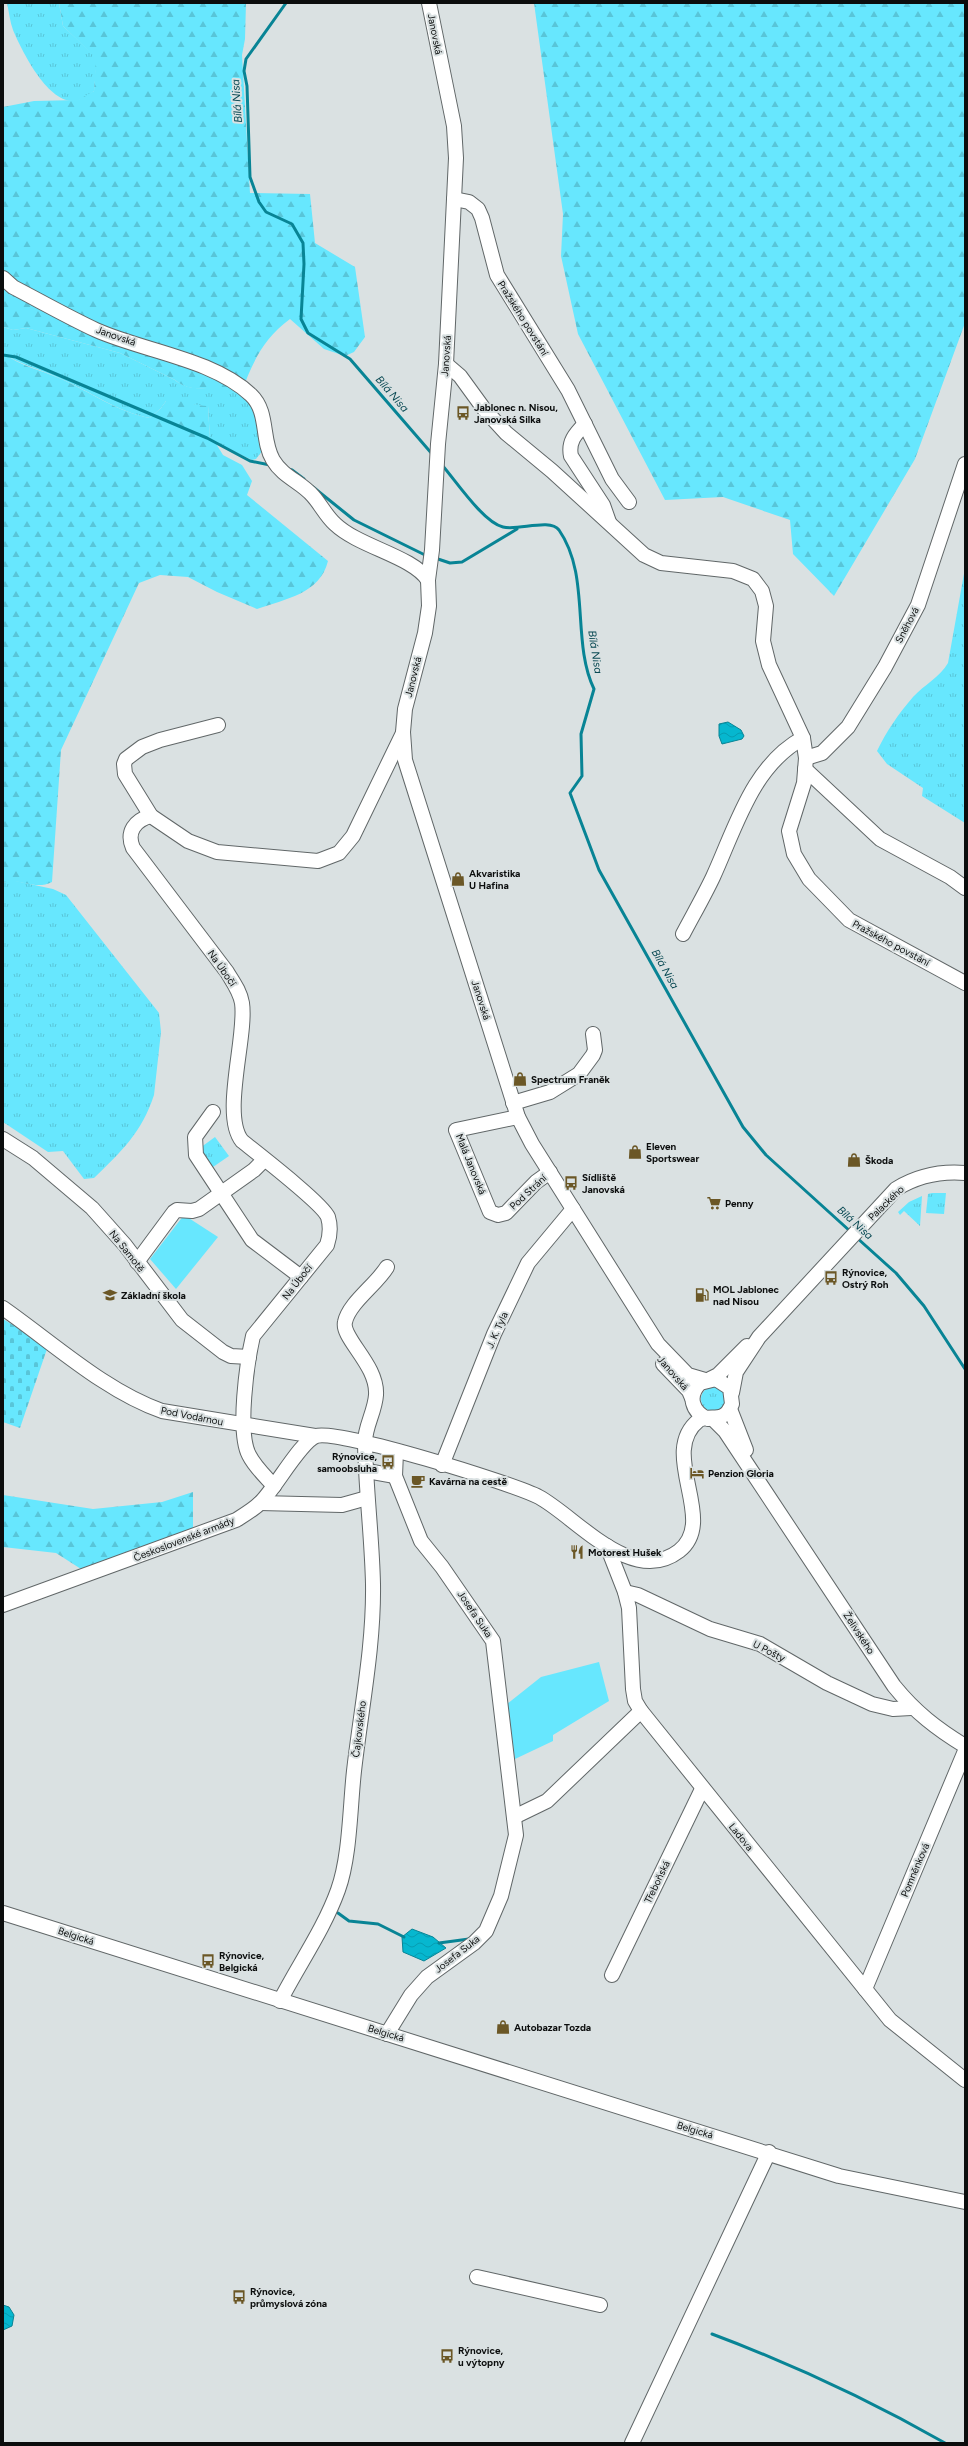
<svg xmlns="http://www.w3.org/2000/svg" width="968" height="2446" font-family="Figtree,sans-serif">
	<defs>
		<pattern id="grass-tufts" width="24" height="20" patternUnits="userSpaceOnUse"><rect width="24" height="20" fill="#67e7fe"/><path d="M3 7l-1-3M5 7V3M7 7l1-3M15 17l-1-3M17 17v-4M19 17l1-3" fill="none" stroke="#58c5d8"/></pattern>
		<pattern id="forest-firs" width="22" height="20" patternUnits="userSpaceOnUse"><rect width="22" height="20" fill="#67e7fe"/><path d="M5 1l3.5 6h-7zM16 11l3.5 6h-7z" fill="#58c5d8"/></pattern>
		<pattern id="cemetery-stones" width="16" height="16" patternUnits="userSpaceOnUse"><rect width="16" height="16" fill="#67e7fe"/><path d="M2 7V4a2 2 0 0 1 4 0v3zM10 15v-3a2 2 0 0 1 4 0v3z" fill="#58c5d8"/></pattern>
		<pattern id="water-waves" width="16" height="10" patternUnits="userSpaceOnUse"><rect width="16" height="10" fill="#06b7cf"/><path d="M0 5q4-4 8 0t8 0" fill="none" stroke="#069cb1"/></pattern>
	</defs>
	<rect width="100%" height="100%" fill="#dae1e2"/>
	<g fill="url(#grass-tufts)">
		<path d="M7,3H59L63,26L97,58L94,91C90,94 84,99 79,100C50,109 22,51 13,30C10,22 9,12 7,3Z"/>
		<path d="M3,327L13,330L26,328L120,353L175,380C196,399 239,376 253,405C259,417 260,437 263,450L256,459L252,460L210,440L208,406C193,406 180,400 166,401L161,408L150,418C117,412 90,391 59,378C40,369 20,365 3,353Z"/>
		<path d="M965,568V823L922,796L923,788L887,764L877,751C886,732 899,713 913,697C924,685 940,677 948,663Z"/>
		<path d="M11,880L53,889L66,895L159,1013L161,1032L154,1095C142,1132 121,1152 94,1178L84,1179L63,1151L48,1152L3,1122V883Z"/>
		<path d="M215,1137L229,1156L213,1167L200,1148Z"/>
		<path d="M932,1193H946L944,1214L926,1213L928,1194Z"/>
		<path d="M922,1196L920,1226L904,1211L900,1215L898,1212L909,1202Z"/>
		<circle cx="713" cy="1399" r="12"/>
	</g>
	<g fill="url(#forest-firs)">
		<path d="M59,3H246L245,39L242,55L250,193L310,194L315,243L355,267L365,337L354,352L345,356L324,349L290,319C262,340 253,362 241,393C220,384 193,396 175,380L120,353L26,328L13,330L3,327V107L34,101L78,100L94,91L96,58L63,26Z"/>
		<path d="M534,3H965V323L915,459L834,596L793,554L790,520L723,497L665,500L578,334L561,256L563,214Z"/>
		<path d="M3,353C20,366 41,370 59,378C89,391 117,412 150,418L161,408L166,401C180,398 193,406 208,406L210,440L215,442L223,455L242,465L252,481L247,495L328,561C320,594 285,599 257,609L217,592L188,577L160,575L139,583L61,750L52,882C34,891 21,877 3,883Z"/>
		<path d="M193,1492V1528L81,1569L56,1553L3,1547V1495L93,1509L162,1502Z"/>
	</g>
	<path fill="url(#cemetery-stones)" d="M3,1319L48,1346L20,1428L3,1422Z"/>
	<g fill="#67e7fe">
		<path d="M184,1215L218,1237L176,1289L150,1259Z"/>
		<path d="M599,1662L609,1701L553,1735V1741L515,1759L507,1704L541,1677Z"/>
	</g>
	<g fill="url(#water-waves)" stroke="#088495">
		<path d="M728,722L741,730L744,736L742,739L722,744L719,736V724Z"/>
		<path d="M412,1929L433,1937L446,1948L424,1961L403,1952L402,1937Z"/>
		<path d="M3,2305L9,2307L14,2315L12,2326L3,2330Z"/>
	</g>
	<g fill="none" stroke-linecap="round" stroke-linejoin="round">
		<g stroke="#088495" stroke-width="3">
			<path d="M286,3L246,59L244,71L247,86L250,177L259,202L266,212L292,224L303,243L304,264L301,319L308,333L350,359L433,455"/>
			<path d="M3,355L16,357L207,438L250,461L270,465"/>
			<path d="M442,465C456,481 483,522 503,527C518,531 550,518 559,530C591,576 571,641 594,689L581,734L582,776L570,793L599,870L743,1127L766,1155L851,1232"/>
			<path d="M288,469L292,470L304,479"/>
			<path d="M313,487L354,520L427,556"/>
			<path d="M435,558L450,563L462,562L517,529"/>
			<path d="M856,1237L896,1273L924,1306L965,1369"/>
			<path d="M338,1913L349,1921L378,1924L404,1937"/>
			<path d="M439,1943L469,1939"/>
			<path d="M712,2334C792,2364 871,2401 945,2443"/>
		</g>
		<defs>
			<g id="minor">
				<path d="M429,3L454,126L456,158L446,364L438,444L432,550L428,580L429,606L425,633L405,709L403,732L405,760L518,1117L532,1144L658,1344L688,1375L705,1380"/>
				<path d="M454,199L469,202L478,209L482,218L497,275L568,390L612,479L629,502"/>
				<path d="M3,278L13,287C40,301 68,317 96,330C143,351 213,359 251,395C269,412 261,440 273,460C283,477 301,482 313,496C321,505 326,516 335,524C359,547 412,556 428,580"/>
				<path d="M446,364L460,376L484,409L506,433L552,471L644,555L661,563L733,571L753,579L762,591L766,606L763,641L769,665L803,738L806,758L804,783L789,831L794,854L809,879L849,920L965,983"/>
				<path d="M585,424C575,434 568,442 571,456L603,505L609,522"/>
				<path d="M218,725L160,740L142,747L126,759L124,764L125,774L151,816L188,841L217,852L318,861L339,853L353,836L403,733"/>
				<path d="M806,758L822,753L848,727L885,667L918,605L965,464"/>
				<path d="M805,769L880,839L950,877L965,888"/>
				<path d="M151,816C135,820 126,832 133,848L227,972C233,982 240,991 242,1003C247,1036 221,1115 242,1141C257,1153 323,1204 328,1217C331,1227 330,1236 327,1245L253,1336C247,1362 237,1432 249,1455C255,1467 265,1476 274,1486"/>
				<path d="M683,934C693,915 704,896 713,877C736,827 752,766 803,738"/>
				<path d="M513,1103L550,1092L579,1074L593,1055L595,1050L593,1034"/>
				<path d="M213,1112L195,1137L196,1155L252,1240L301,1277"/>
				<path d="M518,1117L456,1130L490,1212L498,1215L506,1213L536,1182L550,1172"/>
				<path d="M3,1139L33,1158L92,1208L125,1245L182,1320L223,1352L231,1356L249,1357"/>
				<path d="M137,1262L174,1212L177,1210L192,1211L199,1209L254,1170L264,1160"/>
				<path d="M3,1308C53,1343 105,1391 162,1411L315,1436"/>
				<path d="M663,1364L689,1391L692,1398"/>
				<path d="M710,1379L718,1375L747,1346"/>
				<path d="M732,1393L736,1372L759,1337L896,1189C917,1176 941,1171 965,1173"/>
				<path d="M730,1409L746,1450"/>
				<path d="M713,1419L725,1431L894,1686C915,1712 937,1729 965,1746"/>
				<path d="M442,1465L494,1334L528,1263L573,1209"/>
				<path d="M367,1471L395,1476"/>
				<path d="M260,1503L342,1505L367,1498"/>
				<path d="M607,1546L625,1592L629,1608L633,1689L635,1701L641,1711L890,2020L965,2080"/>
				<path d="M625,1592L638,1595L710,1629L760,1644L827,1683L872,1704L893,1709L911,1708"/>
				<path d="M3,1605L236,1520C244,1515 253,1510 260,1503C275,1489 300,1442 316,1436C338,1429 512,1483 539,1497C576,1517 632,1587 679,1551C719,1520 657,1453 699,1420C713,1414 724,1424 732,1404L730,1388L716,1379L700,1383C687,1396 692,1412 708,1419"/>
				<path d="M514,1817L547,1801L641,1711"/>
				<path d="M3,1913L839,2176L965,2202"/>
				<path d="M612,1975L702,1789"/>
				<path d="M865,1989L965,1751"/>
				<path d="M280,2001C299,1964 324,1929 338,1890C350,1857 350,1807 354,1771C361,1709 374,1646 373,1584C372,1538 366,1491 365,1444C364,1428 375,1412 376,1395C378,1365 341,1338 345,1322C349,1303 376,1285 387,1267"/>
				<path d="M387,2034L411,1995L427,1977L474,1943L486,1931L501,1896L516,1835L493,1641L442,1567L421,1541L395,1476L396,1452"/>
				<path d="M477,2277L600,2305"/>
				<path d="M632,2443L769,2152"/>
			</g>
		</defs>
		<use href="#minor" stroke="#616768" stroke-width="16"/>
		<use href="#minor" stroke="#fff" stroke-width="14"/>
	</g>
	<defs>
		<symbol id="bus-bare" viewBox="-9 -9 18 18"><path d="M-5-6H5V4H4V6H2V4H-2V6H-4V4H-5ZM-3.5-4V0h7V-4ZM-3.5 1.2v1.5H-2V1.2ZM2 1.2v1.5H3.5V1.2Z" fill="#6b5726" stroke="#dae1e2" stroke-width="2.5" paint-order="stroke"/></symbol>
		<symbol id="shop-bare" viewBox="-9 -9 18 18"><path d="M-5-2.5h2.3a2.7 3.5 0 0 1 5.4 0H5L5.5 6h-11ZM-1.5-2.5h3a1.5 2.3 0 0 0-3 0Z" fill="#6b5726" stroke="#dae1e2" stroke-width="2.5" paint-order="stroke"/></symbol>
		<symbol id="supermarket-bare" viewBox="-9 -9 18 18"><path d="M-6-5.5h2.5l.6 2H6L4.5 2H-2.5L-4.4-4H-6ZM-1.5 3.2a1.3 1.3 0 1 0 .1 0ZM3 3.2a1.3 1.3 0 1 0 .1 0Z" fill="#6b5726" stroke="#dae1e2" stroke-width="2.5" paint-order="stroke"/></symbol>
		<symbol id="school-bare" viewBox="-9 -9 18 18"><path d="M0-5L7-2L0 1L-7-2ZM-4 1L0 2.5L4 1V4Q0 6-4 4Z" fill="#6b5726" stroke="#dae1e2" stroke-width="2.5" paint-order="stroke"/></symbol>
		<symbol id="fuel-bare" viewBox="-9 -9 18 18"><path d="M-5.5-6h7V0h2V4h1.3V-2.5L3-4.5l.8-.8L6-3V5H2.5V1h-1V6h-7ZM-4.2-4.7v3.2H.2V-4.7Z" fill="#6b5726" stroke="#dae1e2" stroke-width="2.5" paint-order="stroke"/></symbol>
		<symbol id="hotel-bare" viewBox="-9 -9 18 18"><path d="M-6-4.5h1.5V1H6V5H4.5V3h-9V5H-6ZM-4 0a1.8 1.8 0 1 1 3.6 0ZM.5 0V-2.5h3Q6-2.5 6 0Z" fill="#6b5726" stroke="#dae1e2" stroke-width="2.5" paint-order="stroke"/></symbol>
		<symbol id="cafe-bare" viewBox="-9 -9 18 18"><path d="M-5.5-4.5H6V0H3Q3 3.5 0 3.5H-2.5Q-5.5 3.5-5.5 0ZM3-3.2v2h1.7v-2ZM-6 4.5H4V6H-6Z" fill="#6b5726" stroke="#dae1e2" stroke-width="2.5" paint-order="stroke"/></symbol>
		<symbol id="restaurant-bare" viewBox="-9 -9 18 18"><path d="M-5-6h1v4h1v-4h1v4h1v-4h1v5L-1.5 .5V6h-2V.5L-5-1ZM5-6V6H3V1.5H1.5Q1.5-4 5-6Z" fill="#6b5726" stroke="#dae1e2" stroke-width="2.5" paint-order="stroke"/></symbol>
	</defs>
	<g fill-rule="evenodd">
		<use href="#bus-bare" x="453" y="403" width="20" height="20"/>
		<use href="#shop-bare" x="448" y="869" width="20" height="20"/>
		<use href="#shop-bare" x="510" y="1069" width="20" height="20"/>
		<use href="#shop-bare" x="625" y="1142" width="20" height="20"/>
		<use href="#shop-bare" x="844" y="1150" width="20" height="20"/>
		<use href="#bus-bare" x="561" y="1173" width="20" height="20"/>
		<use href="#supermarket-bare" x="704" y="1193" width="20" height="20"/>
		<use href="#bus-bare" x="821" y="1268" width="20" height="20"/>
		<use href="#school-bare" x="100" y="1285" width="20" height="20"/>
		<use href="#fuel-bare" x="692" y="1285" width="20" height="20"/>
		<use href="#bus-bare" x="378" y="1452" width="20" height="20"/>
		<use href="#hotel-bare" x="687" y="1463" width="20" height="20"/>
		<use href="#cafe-bare" x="408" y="1471" width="20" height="20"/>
		<use href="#restaurant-bare" x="567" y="1542" width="20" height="20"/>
		<use href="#bus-bare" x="198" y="1951" width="20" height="20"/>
		<use href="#shop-bare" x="493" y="2017" width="20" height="20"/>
		<use href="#bus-bare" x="229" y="2287" width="20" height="20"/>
		<use href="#bus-bare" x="437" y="2346" width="20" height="20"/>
	</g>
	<g text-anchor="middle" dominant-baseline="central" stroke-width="4" stroke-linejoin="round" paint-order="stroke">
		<g font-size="10" fill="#0b0d0d" stroke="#dae1e2">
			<text transform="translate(435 34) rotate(79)">Janovská</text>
			<text transform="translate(523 318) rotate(58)">Pražského povstání</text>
			<text transform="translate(116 336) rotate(19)">Janovská</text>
			<text transform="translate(446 356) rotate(-86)">Janovská</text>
			<text transform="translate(907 625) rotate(-62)">Sněhová</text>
			<text transform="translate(413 677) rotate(-76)">Janovská</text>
			<text transform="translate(891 943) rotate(28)">Pražského povstání</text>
			<text transform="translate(222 968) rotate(55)">Na Úbočí</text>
			<text transform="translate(481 1000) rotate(72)">Janovská</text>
			<text transform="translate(471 1164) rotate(68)">Malá Janovská</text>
			<text transform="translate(528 1192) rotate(-43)">Pod Strání</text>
			<text transform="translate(886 1203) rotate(-44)">Palackého</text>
			<text transform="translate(127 1251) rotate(52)">Na Samotě</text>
			<text transform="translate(297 1282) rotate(-52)">Na Úbočí</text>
			<text transform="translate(497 1330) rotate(-66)">J. K. Tyla</text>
			<text transform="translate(673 1373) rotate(49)">Janovská</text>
			<text transform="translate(192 1416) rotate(11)">Pod Vodárnou</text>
			<text transform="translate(184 1539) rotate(-21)">Československé armády</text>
			<text transform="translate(475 1614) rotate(56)">Josefa Suka</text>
			<text transform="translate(859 1633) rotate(57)">Želivského</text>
			<text transform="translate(769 1651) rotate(27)">U Pošty</text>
			<text transform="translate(359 1729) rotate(-83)">Čajkovského</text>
			<text transform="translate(741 1837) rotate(51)">Ladova</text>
			<text transform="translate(915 1870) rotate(-67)">Pomněnková</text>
			<text transform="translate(657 1882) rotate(-64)">Třeboňská</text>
			<text transform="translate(76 1936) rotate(18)">Belgická</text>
			<text transform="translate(457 1954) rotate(-38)">Josefa Suka</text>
			<text transform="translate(386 2033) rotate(17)">Belgická</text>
			<text transform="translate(695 2130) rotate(17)">Belgická</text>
		</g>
		<g font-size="10" font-weight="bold" fill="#0b0d0d" stroke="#dae1e2" text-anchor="start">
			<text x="474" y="407">Jablonec n. Nisou,<tspan x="474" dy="12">Janovská Silka</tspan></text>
			<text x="469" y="873">Akvaristika<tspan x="469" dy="12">U Hafina</tspan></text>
			<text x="531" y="1079">Spectrum Franěk</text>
			<text x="646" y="1146">Eleven<tspan x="646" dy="12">Sportswear</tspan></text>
			<text x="865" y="1160">Škoda</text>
			<text x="582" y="1177">Sídliště<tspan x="582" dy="12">Janovská</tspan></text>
			<text x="725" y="1203">Penny</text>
			<text x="842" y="1272">Rýnovice,<tspan x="842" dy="12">Ostrý Roh</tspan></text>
			<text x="713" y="1289">MOL Jablonec<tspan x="713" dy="12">nad Nisou</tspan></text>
			<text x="121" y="1295">Základní škola</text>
			<text x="377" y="1456" text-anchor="end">Rýnovice,<tspan x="377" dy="12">samoobsluha</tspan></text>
			<text x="708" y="1473">Penzion Gloria</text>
			<text x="429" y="1481">Kavárna na cestě</text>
			<text x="588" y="1552">Motorest Hušek</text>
			<text x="219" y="1955">Rýnovice,<tspan x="219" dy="12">Belgická</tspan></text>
			<text x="514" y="2027">Autobazar Tozda</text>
			<text x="250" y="2291">Rýnovice,<tspan x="250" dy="12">průmyslová zóna</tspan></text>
			<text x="458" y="2350">Rýnovice,<tspan x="458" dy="12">u výtopny</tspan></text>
		</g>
		<g font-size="11" font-style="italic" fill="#094953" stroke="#dae1e2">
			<text transform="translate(237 101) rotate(-94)">Bílá Nisa</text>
			<text transform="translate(392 394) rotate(49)">Bílá Nisa</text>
			<text transform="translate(595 652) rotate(81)">Bílá Nisa</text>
			<text transform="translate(665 969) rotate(61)">Bílá Nisa</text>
			<text transform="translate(855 1223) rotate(42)">Bílá Nisa</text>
		</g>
	</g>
	<rect width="968" height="2446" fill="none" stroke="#0b0d0d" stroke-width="8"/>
</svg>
